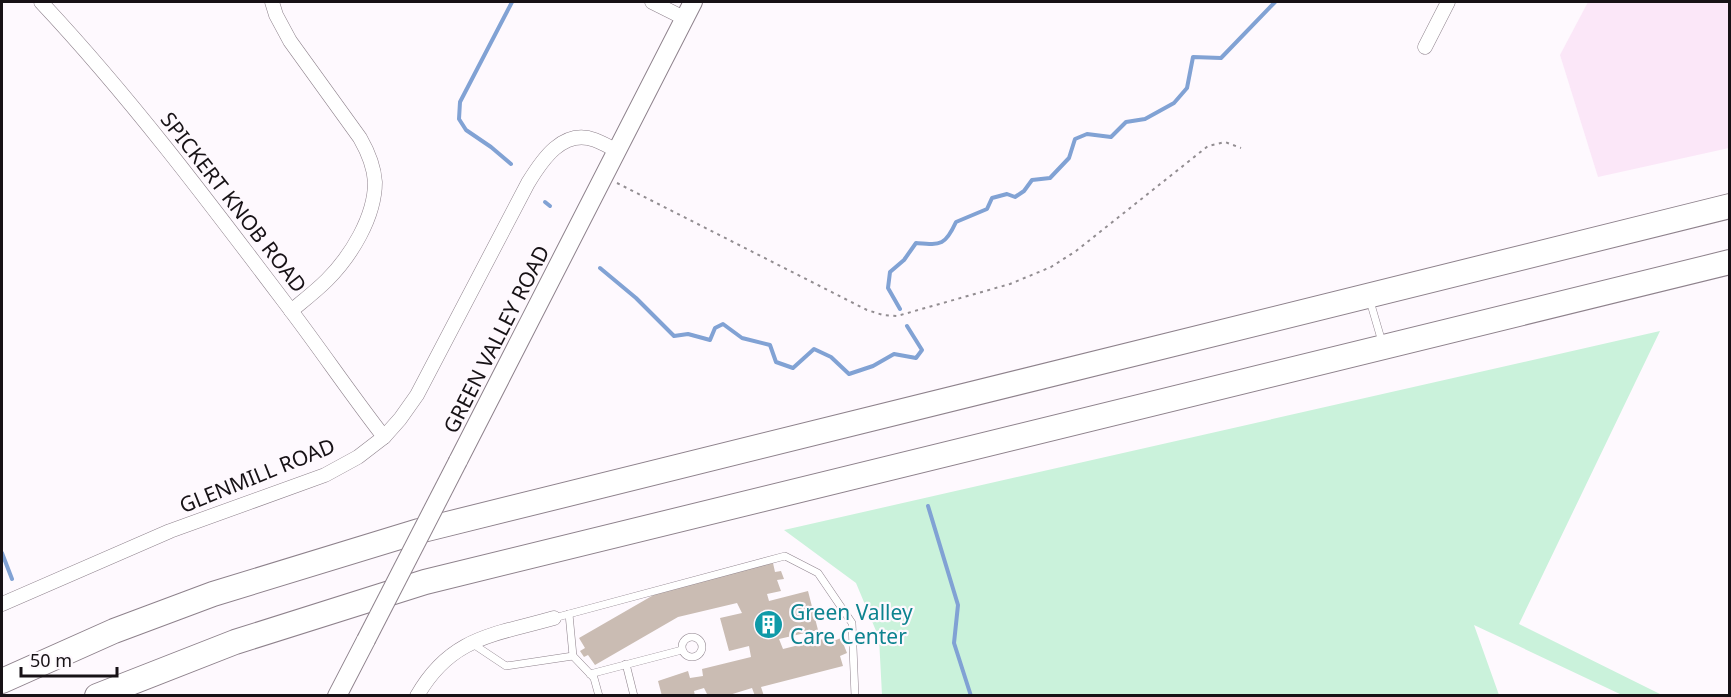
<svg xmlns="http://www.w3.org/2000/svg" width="1731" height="697" font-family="'Noto Sans',sans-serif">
	<rect width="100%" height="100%" fill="#fef9fe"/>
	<path fill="#fbe7f8" d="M1588,2H1729V148L1598,177L1560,55Z"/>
	<path fill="#caf2db" d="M1660,331L1519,624L1662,695H1622L1474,625L1499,695H882L879,638L856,583L784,530Z"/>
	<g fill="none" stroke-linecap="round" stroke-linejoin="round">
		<g stroke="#81a2d4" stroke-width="4">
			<path d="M511,164L491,147L466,130L459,119L460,102L512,2"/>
			<path d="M545,202L550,206"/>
			<path d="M600,268L636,298L674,336L688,334L710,340L715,328L723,324L742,338L770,345L776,362L793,368L814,349L831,357L849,374L873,366L894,354L916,358L922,350L907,326"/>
			<path d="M900,309L888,288L890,272L904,260L916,243C941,245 945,246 956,222L987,209L992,198L1007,194L1015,197L1024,191L1032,180L1050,178L1069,158L1075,139L1087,134L1111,137L1126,122L1145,119L1174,103L1187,88L1193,57L1221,58L1275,2"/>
			<path d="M928,506L958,605L954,643L971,696"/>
			<path d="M2,553L12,579"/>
		</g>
	</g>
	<path fill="#cabcb3" d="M773,563L775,572L781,571L784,579L777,580L781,591L767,594L769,601L808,591L818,630L779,639L783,649L835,636L836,640L841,638L847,653L840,656L843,666L761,687L764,696H755L752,688L726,696H708L704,688L694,691L695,696H662L658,681L688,671L690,678L703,676L702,669L751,657L749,646L729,651L720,618L742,613L737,603L678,617L595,665L588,655L584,657L580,651L585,648L579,638L664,589Z"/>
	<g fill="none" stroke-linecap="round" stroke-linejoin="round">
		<defs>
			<g id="lane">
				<path d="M1370,301L1382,342"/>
				<path d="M569,614L573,656L594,678L599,696"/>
				<path d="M554,618L785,556L818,573L852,623L855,696"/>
				<circle cx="692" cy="647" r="10"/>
				<path d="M473,644L506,666L573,656"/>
				<path d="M626,664L634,696"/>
				<path d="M590,674L682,650"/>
			</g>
			<g id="street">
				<path d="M41,2C132,99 212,206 292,312C323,353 352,396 384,437"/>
				<path d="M272,2L276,15L290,41L360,138C368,152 374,166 375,182C375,217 351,256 327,280C316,291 303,301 291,311"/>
				<path d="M652,2L684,18"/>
				<path d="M1425,47L1448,2"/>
				<path d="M2,604L170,531L325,475L358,457L384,437L400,419L417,395L528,183C542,160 563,128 595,140C603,143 610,147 617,151"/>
				<path d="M417,696C451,636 495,635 554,618"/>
			</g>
			<g id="secondary">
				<path d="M458,461L693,2"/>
				<path d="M337,696L366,640"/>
			</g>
			<g id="highway">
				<path d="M2,681L114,631L213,594L419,531L1730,206"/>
				<path d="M97,696L235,642L425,582L1730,262"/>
			</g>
		</defs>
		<use href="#lane" stroke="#8e828c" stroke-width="8"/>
		<use href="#street" stroke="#8e828c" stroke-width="15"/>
		<use href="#secondary" stroke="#8e828c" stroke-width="20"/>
		<use href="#highway" stroke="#8e828c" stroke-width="26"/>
		<path stroke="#928d91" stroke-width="2" stroke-dasharray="3 4.5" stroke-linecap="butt" d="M617,183L867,310L883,315L897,316L1010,284L1051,267L1076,251L1208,146L1225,142L1241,148"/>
		<use href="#lane" stroke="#fff" stroke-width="7"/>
		<use href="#street" stroke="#fff" stroke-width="14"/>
		<use href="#secondary" stroke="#fff" stroke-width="18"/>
		<use href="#highway" stroke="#fff" stroke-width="24"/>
		<defs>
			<path id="secondary-bridge" d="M366,640L458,461"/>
		</defs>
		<use href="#secondary-bridge" stroke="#8e828c" stroke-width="20" stroke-linecap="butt"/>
		<use href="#secondary-bridge" stroke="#fff" stroke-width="18"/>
	</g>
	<defs>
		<symbol id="building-disc" viewBox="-11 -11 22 22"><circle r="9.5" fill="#0f9aa8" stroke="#fef9fe"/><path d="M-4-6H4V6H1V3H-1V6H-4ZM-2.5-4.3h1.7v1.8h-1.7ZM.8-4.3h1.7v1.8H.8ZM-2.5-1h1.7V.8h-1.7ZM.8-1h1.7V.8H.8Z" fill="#fff"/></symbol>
	</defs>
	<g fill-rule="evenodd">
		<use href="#building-disc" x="752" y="608" width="33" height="33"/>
	</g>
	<g text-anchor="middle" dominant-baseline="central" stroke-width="4.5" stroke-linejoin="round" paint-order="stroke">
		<g font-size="21" fill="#171216" stroke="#fef9fe">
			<text transform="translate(234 202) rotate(52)">SPICKERT KNOB ROAD</text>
			<text transform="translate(496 339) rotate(-63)">GREEN VALLEY ROAD</text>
			<text transform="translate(257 475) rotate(-22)">GLENMILL ROAD</text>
		</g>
		<g font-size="21" fill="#0d838f" stroke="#fef9fe" text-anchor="start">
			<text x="790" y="612">Green Valley<tspan x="790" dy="24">Care Center</tspan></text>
		</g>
	</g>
	<rect width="1731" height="697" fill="none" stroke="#171216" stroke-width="6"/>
	<path d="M21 667v9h96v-9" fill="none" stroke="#171216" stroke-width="3"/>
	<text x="30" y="667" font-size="18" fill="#171216" stroke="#fef9fe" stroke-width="4.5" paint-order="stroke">50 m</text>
</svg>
